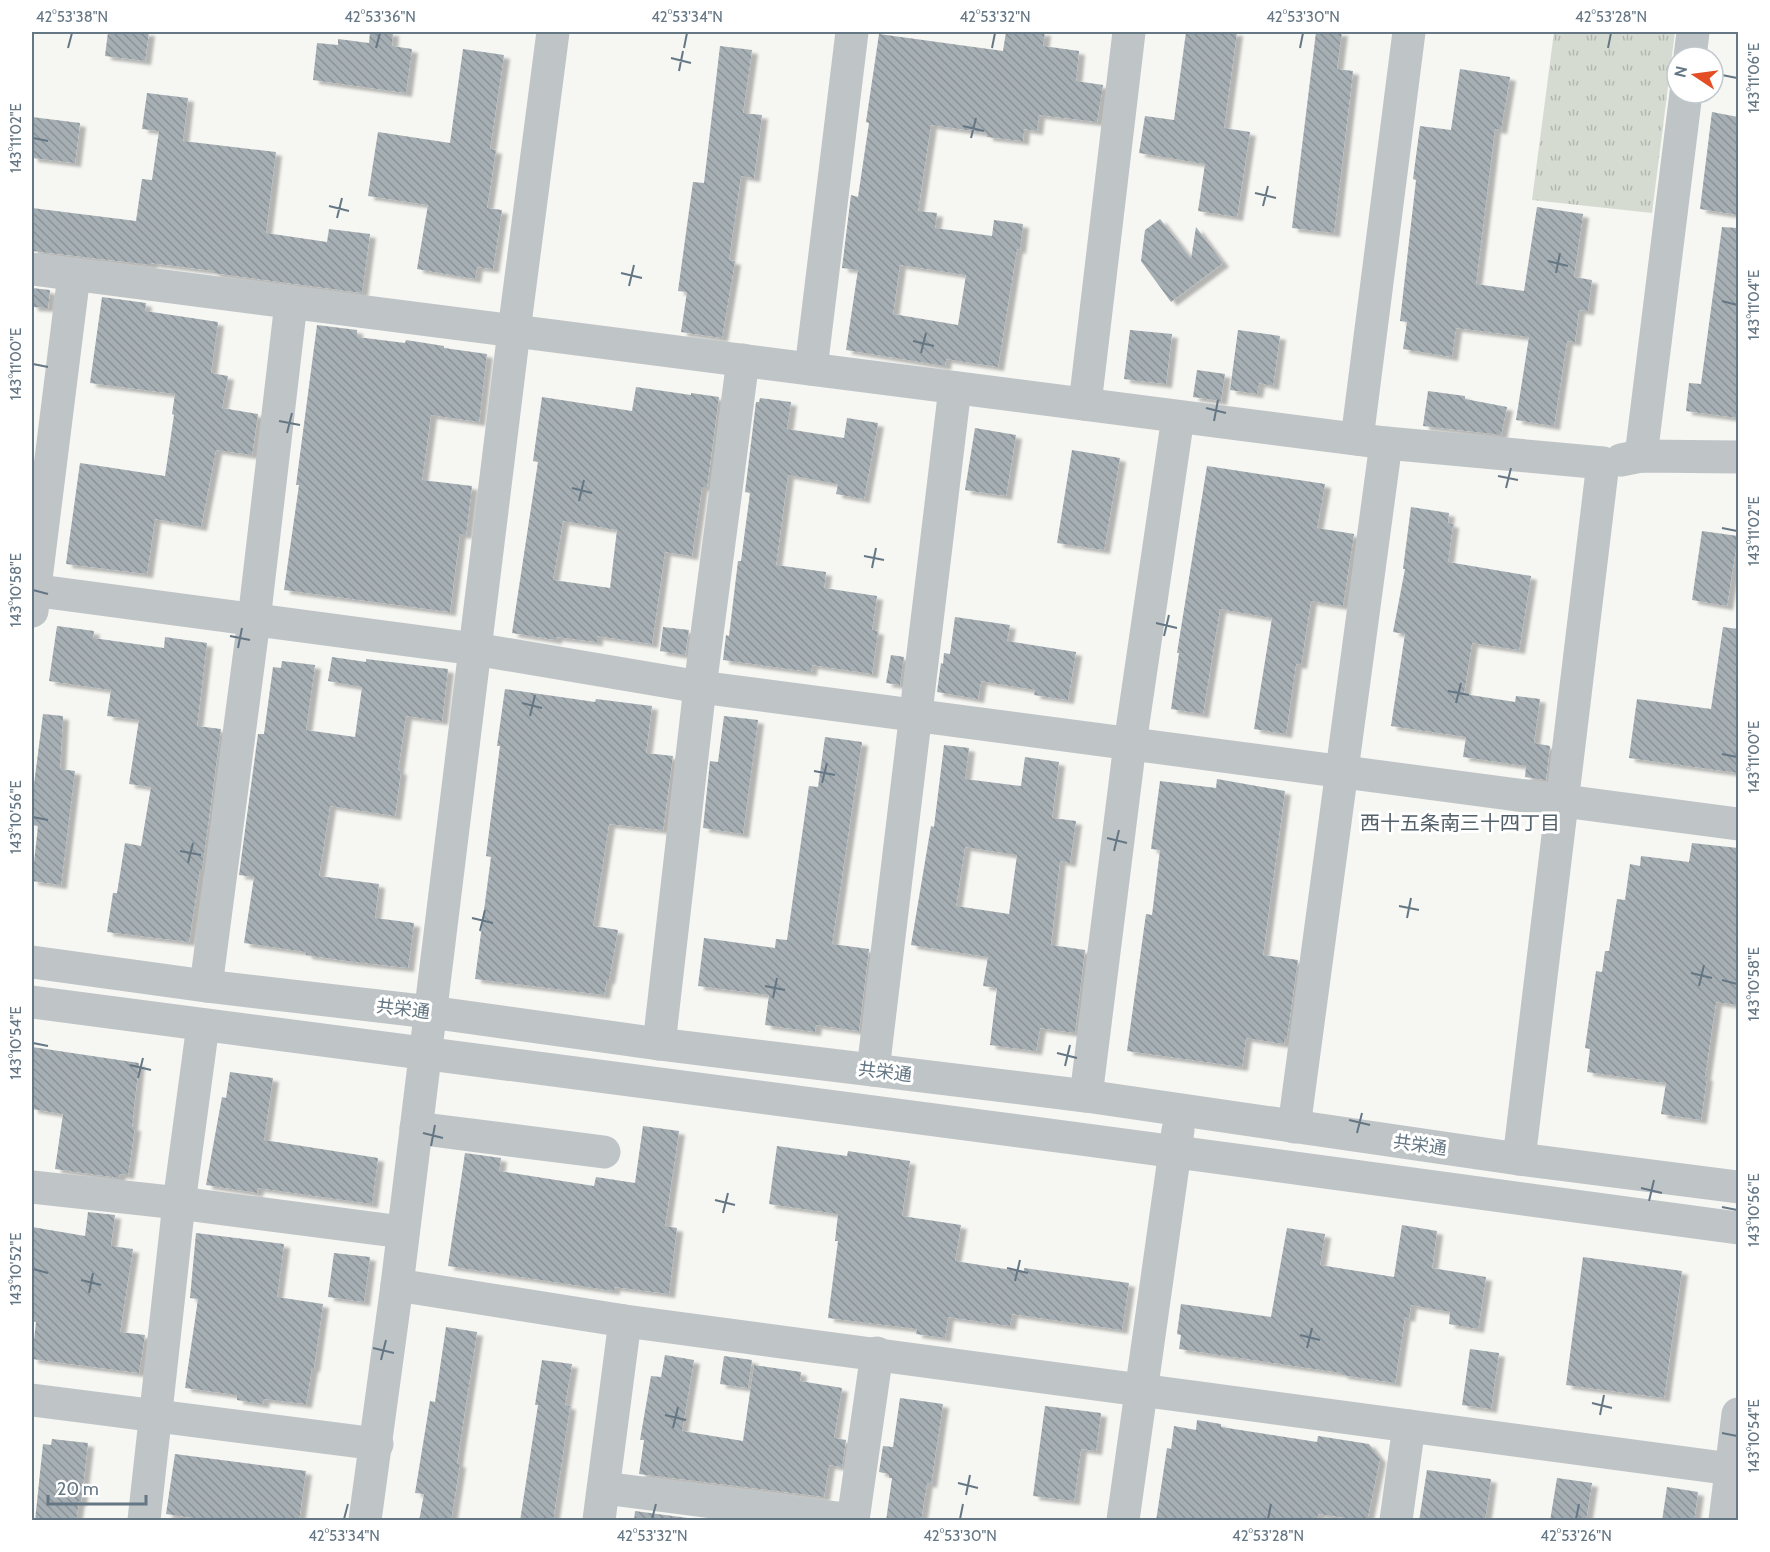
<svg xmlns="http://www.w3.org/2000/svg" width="1770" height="1552" font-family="Cabin,'Noto Sans JP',sans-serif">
	<defs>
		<pattern id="park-tufts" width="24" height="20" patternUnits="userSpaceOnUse" patternTransform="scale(1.5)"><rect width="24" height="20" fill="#d6dbd2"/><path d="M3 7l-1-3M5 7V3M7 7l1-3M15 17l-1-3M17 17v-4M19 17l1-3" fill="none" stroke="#b1b6b0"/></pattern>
		<pattern id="building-back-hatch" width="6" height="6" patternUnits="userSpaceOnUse" patternTransform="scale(1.5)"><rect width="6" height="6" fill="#a6afb4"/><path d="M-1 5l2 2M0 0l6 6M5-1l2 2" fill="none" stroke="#8b9398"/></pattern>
		<filter id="shadow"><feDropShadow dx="6" dy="4" stdDeviation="1.5" flood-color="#0004"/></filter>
	</defs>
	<rect width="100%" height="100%" fill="#f6f6f3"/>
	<path fill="url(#park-tufts)" d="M1554,32H1675L1652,213L1532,200Z"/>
	<g fill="url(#building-back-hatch)" fill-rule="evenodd" filter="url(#shadow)">
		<path d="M108,32H149L145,61L105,56Z"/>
		<path d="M370,32H393L392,46L412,49L406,93L313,80L317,43L338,45V39L369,43Z"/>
		<path d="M1006,32H1045L1043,46L1079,51L1076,81L1103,85L1097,122L1039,115L1037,131L1024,129L1023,141L987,137V133L931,125L918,211L937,213L935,228L992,236L994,220L1023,224L1020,250L1017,249L998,367L946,359L945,366L846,350L858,270L842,268L851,195L858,197L869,123L866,122L879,34L1003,51ZM900,265L966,275L958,325L893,314Z"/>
		<path d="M1186,32H1237L1224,128L1250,132L1237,217L1198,211L1205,164L1139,153L1145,116L1174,120Z"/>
		<path d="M1316,32H1342L1337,69L1353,71L1334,233L1292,228Z"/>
		<path d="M720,46L752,50L743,113L762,115L754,178L741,176L729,260L735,261L722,338L681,332L687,292L678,291L693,182L704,183Z"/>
		<path d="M463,49L504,55L490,149L496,150L487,208L502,210L493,269L477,267L475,279L417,269L428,205L368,196L378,132L450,143Z"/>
		<path d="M1460,69L1510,77L1501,130L1495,129L1476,284L1524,291L1537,207L1583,214L1574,277L1592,280L1588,311L1579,310L1575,342L1567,341L1554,426L1516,420L1529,337L1456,328L1452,357L1403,349L1407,322L1400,321L1416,180L1413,179L1420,126L1451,130Z"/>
		<path d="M147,93L188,98L183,141L276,152L266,233L327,242L329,229L370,234L362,293L213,273L214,271L151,263V265L32,251V208L136,221L142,179L152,180L159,131L142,129Z"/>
		<path d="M1712,112L1738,117V215L1700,209Z"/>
		<path d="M32,117L80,123L75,163L32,158Z"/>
		<path d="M1160,219L1191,259L1196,227L1223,263L1171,302L1141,261L1145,230Z"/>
		<path d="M1722,227L1738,228V418L1686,411L1689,383L1701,384Z"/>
		<path d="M32,288L50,290L48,308L32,307Z"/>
		<path d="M102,297L146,303L145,311L218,322L211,373L228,376L222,408L258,414L252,455L216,450L201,527L155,519L147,574L66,564L80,463L165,476L174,415L172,414L175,394L90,383Z"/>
		<path d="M317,325L357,330V337L405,343L406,340L444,346V348L487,354L479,422L431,415L422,480L472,486L466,535L460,534L450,612L284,590L299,485H296Z"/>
		<path d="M1130,330L1172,334L1166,384L1124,379Z"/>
		<path d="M1238,330L1280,336L1273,386L1259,383L1257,394L1230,390Z"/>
		<path d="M1197,370L1225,374L1221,401L1193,397Z"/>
		<path d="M636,387L691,395V393L719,397L707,487H702L692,556L665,552L652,644L597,636V642L556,637V640L512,633L538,462L533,461L542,397L632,411ZM563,521L617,530L610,588L553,580Z"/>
		<path d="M1428,391L1465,396V399L1507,407L1501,435L1423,426Z"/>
		<path d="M760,398L791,402L787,429L844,438L847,418L878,423L864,499L836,494L838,484L788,475L776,565L826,572L824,588L877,596L872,630L878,631L872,674L812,665L811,672L723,660L726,635L729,636L738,561H741L750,493L745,492L756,402H759Z"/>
		<path d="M975,428L1016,435L1006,496L965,490Z"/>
		<path d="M1072,450L1120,458L1104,550L1057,543Z"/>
		<path d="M1207,466L1325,484L1317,528L1354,534L1343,606L1311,601L1301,665L1296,664L1286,734L1254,729L1272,618L1220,609L1203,714L1171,709L1179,653H1177Z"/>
		<path d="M1411,507L1449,513L1448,523L1453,524L1448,562L1531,576L1519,650L1472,643L1464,694L1515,702L1516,696L1540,699L1534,743L1550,746L1546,780L1525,777L1526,766L1463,757L1466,737L1391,726L1405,634L1393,632L1405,569H1403Z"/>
		<path d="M1702,531L1738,536L1727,606L1692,600Z"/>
		<path d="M955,617L1010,625L1007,641L1076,652L1068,700L1034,695L1035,690L981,681L978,699L937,692L941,663L943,664L944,653L950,654Z"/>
		<path d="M57,626L94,631L93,638L164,648L165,637L207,643L197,726L221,729L202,870H200L189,942L107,932L113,893H117L125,843L141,846L151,787L129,784L139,720L107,716L111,690L49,681Z"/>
		<path d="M663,627L689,630L685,655L660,651Z"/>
		<path d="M1723,627L1738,629V773L1629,758L1637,699L1711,709Z"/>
		<path d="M891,655L904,657L900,685L886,683Z"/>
		<path d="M332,657L366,662V659L448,669L442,721L406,716L398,770L401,771L395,816L330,806L319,876L379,884L375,918L414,923L408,968L347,961L306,955V952L244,943L254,877L239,875L258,734H264L273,667L281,668L282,661L315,665L306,730L355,737L362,687L328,681Z"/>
		<path d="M505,689L595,702L596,699L652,706L646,753L673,756L663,830L609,824L593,926L618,930L609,980H607L604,995L475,979L491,857L486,856L500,746H497Z"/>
		<path d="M43,714L63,716L60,769L75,771L61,885L32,881L38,826L32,825V800Z"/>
		<path d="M724,716L758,720L743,834L703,828L710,761L718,762Z"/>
		<path d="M825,737L862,742L832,944L869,949L859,1031L816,1025L815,1032L765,1025L769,995L698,986L704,938L775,948L776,939L787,940L809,786L818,787Z"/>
		<path d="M944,745L969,748L965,779L1021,786L1025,757L1059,762L1052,818L1076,821L1070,863L1060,861L1051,945L1085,950L1075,1033L1040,1028L1036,1051L990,1045L997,988L983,986L988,957L911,945L931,826L934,827ZM965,847L1017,855L1009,914L956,906Z"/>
		<path d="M1217,779L1285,791L1263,955L1298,960L1287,1038H1285L1284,1044L1246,1038L1242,1067L1127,1051L1146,914L1152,915L1160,850L1151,849L1160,781L1216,788Z"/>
		<path d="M1692,843L1738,848V1005L1716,1002L1705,1077H1707L1701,1120L1661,1114L1666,1083L1587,1072L1590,1049L1585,1048L1596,971L1602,972L1605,951H1609L1617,899L1625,900L1630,864L1640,866L1641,856L1689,862Z"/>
		<path d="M32,1047L139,1063L132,1127H135L128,1175L120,1174L119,1178L55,1169L63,1114L32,1109Z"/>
		<path d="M230,1072L273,1078L264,1140L378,1158L372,1204L258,1188L257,1193L206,1185L222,1097L226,1098Z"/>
		<path d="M643,1126L679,1131L665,1226L677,1228L669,1294L614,1287V1291L448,1266L465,1153L501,1158L499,1171L594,1186L596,1177L635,1183Z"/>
		<path d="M777,1146L847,1156L848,1151L910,1161L902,1216L961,1225L955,1261L1024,1272V1268L1129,1283L1122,1330L1012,1314L1010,1326L948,1317L945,1338L916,1334L917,1329L828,1318L838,1241H835L838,1214L769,1204Z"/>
		<path d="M88,1212L115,1215L111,1246L133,1249L120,1332L145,1335L139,1373L32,1359L36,1322L32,1321V1227L85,1236Z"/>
		<path d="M1402,1225L1437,1231L1432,1268L1486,1277L1478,1329L1449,1324L1450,1312L1411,1305L1409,1318L1405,1317L1395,1383L1342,1375V1373L1179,1349L1181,1335L1177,1334L1181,1304L1271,1317L1287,1228L1325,1234L1320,1265L1394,1277Z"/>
		<path d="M196,1233L284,1244L277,1297L323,1304L314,1368H312L306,1404L264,1399L263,1404L237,1400V1395L185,1388L198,1299L190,1298Z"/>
		<path d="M334,1253L370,1257L364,1302L328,1297Z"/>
		<path d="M1583,1257L1682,1271L1664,1398L1566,1385Z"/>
		<path d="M446,1327L477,1332L457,1463L460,1464L451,1521H419L424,1494L415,1493L430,1401L435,1402Z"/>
		<path d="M1470,1349L1499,1353L1491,1409L1462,1405Z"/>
		<path d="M665,1355L694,1360L682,1431L743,1441L754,1365L801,1372L800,1381L842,1388L834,1438L846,1440L842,1467L829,1465L824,1497L639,1474L644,1440H640L651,1376L661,1377Z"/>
		<path d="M724,1356L752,1360L748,1388L720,1384Z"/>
		<path d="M542,1360L572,1364L565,1405L570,1406L553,1521H520L538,1405H535Z"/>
		<path d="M900,1398L943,1404L931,1484L927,1483L921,1521H886L892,1478H889V1474L879,1472L883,1446L893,1447Z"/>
		<path d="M1045,1406L1101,1413L1096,1451L1081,1449L1074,1501L1033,1496Z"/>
		<path d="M1197,1420L1221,1424V1427L1317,1442L1318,1436L1369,1444L1380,1459L1367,1521L1318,1514L1317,1521H1156L1167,1448L1171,1449L1174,1426L1196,1430Z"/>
		<path d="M52,1439L88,1443L81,1502L79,1501L76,1521H35L43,1444L51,1445Z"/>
		<path d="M175,1454L306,1471L299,1521H213L166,1514Z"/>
		<path d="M1427,1470L1491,1479L1485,1521H1419Z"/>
		<path d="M1557,1478L1592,1483L1586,1521H1550Z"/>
		<path d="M1667,1487L1698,1492L1694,1521H1662Z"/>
		<path d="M635,1511L710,1521H634Z"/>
	</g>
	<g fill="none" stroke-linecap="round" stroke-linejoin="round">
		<g stroke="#bfc4c7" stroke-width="33">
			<path d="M1690,57L1693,32"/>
			<path d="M32,269L1386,443L1603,463L1519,1159"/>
			<path d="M811,369L852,32"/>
			<path d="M1085,404L1129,32"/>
			<path d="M1357,439L1409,32"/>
			<path d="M1641,456L1686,93"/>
			<path d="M1621,460L1641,456L1738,457"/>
			<path d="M32,590L475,649L700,687L1738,824"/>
			<path d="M32,611L74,275"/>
			<path d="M32,962L206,986L430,1012L659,1044L1086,1096L1519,1159L1738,1187"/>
			<path d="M206,986L254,620L291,303"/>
			<path d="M32,1002L1080,1139L1738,1228"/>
			<path d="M659,1044L700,687L743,360"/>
			<path d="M873,1070L955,388"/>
			<path d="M1086,1096L1130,744L1178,417"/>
			<path d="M1294,1127L1386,443"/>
			<path d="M416,1128L604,1152"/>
			<path d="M32,1187L179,1203L402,1232"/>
			<path d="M397,1285L625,1321L1731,1469"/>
			<path d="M32,1400L377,1444"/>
			<path d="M604,1488L853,1520"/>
			<path d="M144,1520L179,1203L203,1025"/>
			<path d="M365,1520L397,1285L514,331L553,32"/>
			<path d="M599,1520L625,1321"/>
			<path d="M853,1520L877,1353"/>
			<path d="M1123,1520L1178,1130"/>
			<path d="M1396,1520L1409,1426"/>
			<path d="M1725,1520L1738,1414"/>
		</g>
	</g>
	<path fill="none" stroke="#657784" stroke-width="2" d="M68,48L72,33M376,48L380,33M684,48L687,33M992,48L995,33M1300,48L1303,33M1608,48L1611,33M671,58L691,63M679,71L683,51M1722,75L1737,78M963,126L984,131M33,138L48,141M971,138L976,118M1255,193L1276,198M329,206L349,211M1263,206L1268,186M337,218L342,198M1548,261L1568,266M621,273L642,278M1556,273L1560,253M629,286L634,265M1722,301L1737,305M913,341L934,346M921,353L926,333M33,364L48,367M1206,408L1226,413M279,421L300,425M1214,421L1218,400M287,433L292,413M1498,476L1518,480M572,488L592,493M1506,488L1511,468M579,501L584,480M1722,528L1737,531M864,556L884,560M872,568L876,548M33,590L48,594M1156,623L1177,628M230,636L250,640M1164,636L1169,615M238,648L242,628M1448,691L1469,695M522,703L542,708M1456,703L1461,683M530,716L535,695M1722,754L1737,757M814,771L835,775M822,783L827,763M33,817L48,820M1107,838L1127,843M180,851L201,855M1114,851L1119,830M188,863L193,843M1399,906L1419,910M472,918L493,923M1407,918L1411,898M480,931L485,910M1691,973L1712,978M1722,980L1737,984M765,986L785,990M1699,986L1704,965M773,998L777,978M33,1043L48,1046M1057,1053L1077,1058M130,1065L151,1070M1065,1066L1070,1045M138,1078L143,1058M1349,1120L1370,1125M423,1133L443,1138M1357,1133L1362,1113M431,1146L435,1125M1641,1188L1662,1193M715,1200L735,1205M1649,1201L1654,1180M1722,1207L1737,1210M723,1213L728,1193M1007,1268L1028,1273M33,1269L48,1273M81,1280L101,1285M1015,1281L1020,1260M89,1293L93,1273M1300,1335L1320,1340M373,1348L394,1353M1307,1348L1312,1328M381,1360L386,1340M1592,1403L1612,1408M665,1415L686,1420M1600,1415L1604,1395M673,1428L678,1407M1722,1433L1737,1436M958,1483L978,1488M966,1495L970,1475M344,1519L348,1504M652,1519L656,1504M960,1519L963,1504M1268,1519L1271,1504M1576,1519L1579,1504"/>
	<g text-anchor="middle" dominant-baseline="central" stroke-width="6" stroke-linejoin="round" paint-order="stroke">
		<g font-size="18" fill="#657784" stroke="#fff">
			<text transform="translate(403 1009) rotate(7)">共栄通</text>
			<text transform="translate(885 1072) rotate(7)">共栄通</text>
			<text transform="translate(1420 1145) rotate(8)">共栄通</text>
		</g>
		<g font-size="20" fill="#536069" stroke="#fff">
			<text x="1460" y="823">西十五条南三十四丁目</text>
		</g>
	</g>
	<rect width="1770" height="1552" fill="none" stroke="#ffffff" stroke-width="66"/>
	<g transform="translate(1695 75) rotate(283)"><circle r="28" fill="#ffffff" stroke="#c1c9ce" stroke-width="1.5"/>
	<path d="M0-4.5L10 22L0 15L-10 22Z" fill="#e54d24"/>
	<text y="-9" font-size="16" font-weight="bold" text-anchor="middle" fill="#657784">N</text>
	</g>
	<path d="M48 1495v9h98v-9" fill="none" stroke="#657784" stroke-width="3"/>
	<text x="57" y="1495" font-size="18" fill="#657784" stroke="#ffffff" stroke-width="4.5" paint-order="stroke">20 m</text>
	<rect x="33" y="33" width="1704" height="1486" fill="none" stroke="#657784" stroke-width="2"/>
	<g font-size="15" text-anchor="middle" fill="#657784">
		<text x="72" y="22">42°53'38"N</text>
		<text x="380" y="22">42°53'36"N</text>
		<text x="687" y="22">42°53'34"N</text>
		<text x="995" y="22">42°53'32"N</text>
		<text x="1303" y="22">42°53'30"N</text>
		<text x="1611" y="22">42°53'28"N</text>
		<text transform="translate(1754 78) rotate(-90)" y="5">143°11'06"E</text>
		<text transform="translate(16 138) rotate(-90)" y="5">143°11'02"E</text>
		<text transform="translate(1754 305) rotate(-90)" y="5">143°11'04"E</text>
		<text transform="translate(16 364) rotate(-90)" y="5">143°11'00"E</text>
		<text transform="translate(1754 531) rotate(-90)" y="5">143°11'02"E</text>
		<text transform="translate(16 590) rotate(-90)" y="5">143°10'58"E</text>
		<text transform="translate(1754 757) rotate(-90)" y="5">143°11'00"E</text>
		<text transform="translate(16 817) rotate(-90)" y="5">143°10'56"E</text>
		<text transform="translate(1754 984) rotate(-90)" y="5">143°10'58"E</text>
		<text transform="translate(16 1043) rotate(-90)" y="5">143°10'54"E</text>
		<text transform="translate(1754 1210) rotate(-90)" y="5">143°10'56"E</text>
		<text transform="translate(16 1269) rotate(-90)" y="5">143°10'52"E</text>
		<text transform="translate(1754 1436) rotate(-90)" y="5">143°10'54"E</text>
		<text x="344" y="1541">42°53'34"N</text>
		<text x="652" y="1541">42°53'32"N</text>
		<text x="960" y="1541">42°53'30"N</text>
		<text x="1268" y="1541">42°53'28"N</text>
		<text x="1576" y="1541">42°53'26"N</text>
	</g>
</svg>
